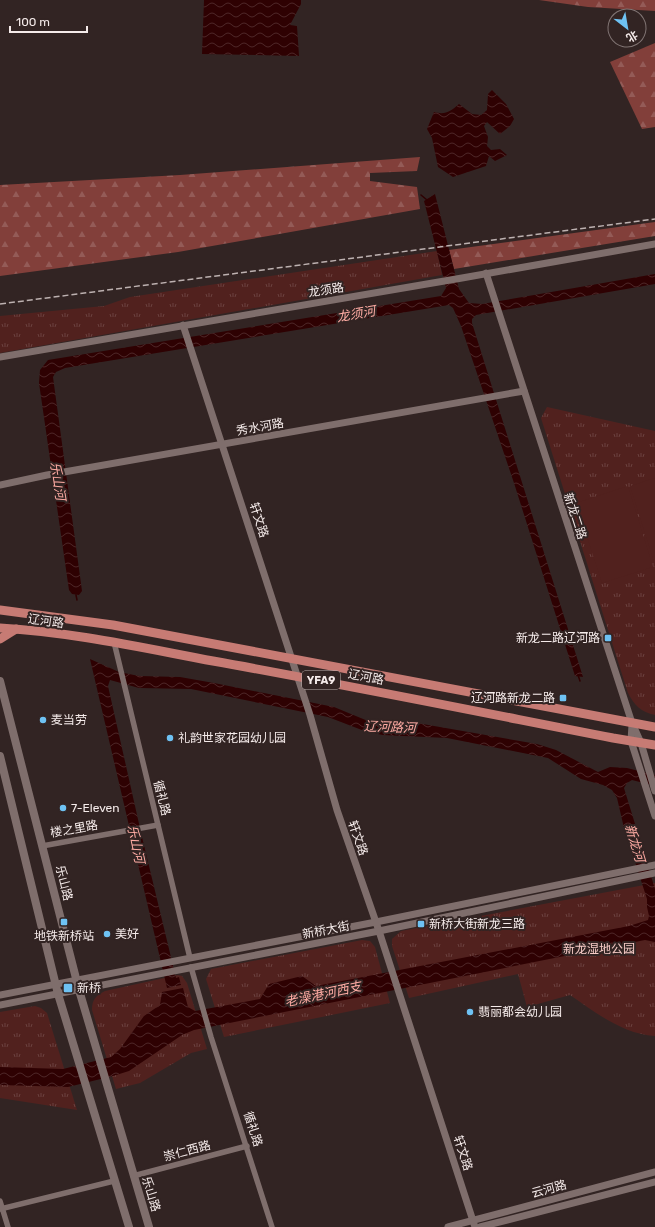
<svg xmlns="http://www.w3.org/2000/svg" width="655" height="1227" font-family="Rubik,'Noto Sans SC',sans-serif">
	<defs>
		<pattern id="grass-tufts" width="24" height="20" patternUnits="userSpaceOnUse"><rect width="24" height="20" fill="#51211e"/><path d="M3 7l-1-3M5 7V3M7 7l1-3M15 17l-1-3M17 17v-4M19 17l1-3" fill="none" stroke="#6b413f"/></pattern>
		<pattern id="forest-firs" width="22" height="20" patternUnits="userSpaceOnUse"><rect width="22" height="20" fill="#823f3a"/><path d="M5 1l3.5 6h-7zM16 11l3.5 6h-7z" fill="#945b57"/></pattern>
		<pattern id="water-waves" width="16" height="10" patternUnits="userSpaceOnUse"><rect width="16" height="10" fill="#2e0102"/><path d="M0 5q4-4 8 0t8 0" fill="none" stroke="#4d2627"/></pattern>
	</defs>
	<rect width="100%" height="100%" fill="#322423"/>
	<g fill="url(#grass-tufts)">
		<path d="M437,251L442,275L0,353V316L104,306L130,297Z"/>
		<path d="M547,407L655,431V715C641,712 634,705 628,693L541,418Z"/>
		<path d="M655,883V1036C623,1034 596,1013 570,995L527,1007L518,974L409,998L392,946V939L401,931Z"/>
		<path d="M362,940L370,941L375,947L390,1003L224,1037L206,979L211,969Z"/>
		<path d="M178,975L182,976L187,983L207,1049L191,1053L140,1083L116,1089L92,1010C92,999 96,996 105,991Z"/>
		<path d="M35,1006L41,1008L47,1013L77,1110L0,1098V1012Z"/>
	</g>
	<g fill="url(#forest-firs)">
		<path d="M539,0H655V11L588,7Z"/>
		<path d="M655,43V127L642,129L610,62Z"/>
		<path d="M420,157L417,171L370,173V181L417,187L420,209L178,252L0,276V185L180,175Z"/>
		<path d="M655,222V236L454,269L449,250Z"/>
	</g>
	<g fill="#51211e">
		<path d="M655,478V565L630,486Z"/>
		<path d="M628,486L653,567L602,583L576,503Z"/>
	</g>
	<g fill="url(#water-waves)">
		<path d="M204,0H301V4L290,25L297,26L299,56L202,54Z"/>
		<path d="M492,90L506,104L514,119L510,126L500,134L487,122L484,126L488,137L487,146L491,150L500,149L507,155L495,161L489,156L486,166L453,177L438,167L432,138L427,129L434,112C445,115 450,112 459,104L472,114L481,115L487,110L488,94Z"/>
		<path d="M435,194L459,289L469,303L482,304L655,274V284L476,315L472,319V323L583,677L575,676L514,483L461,326L453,308L449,305L65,368L56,372L53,377L82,591L79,595L72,594L69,590L39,383L40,370L48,360L441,296L446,288L424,201Z"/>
		<path d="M90,659L119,672L139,676L180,677L214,683L334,707L368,721L385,724L417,723L537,744L556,750L598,772L610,767L627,768L655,775V786L632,780L627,783L624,788L655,889V942L645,940L194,1030L182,1035L129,1071L113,1076L68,1087L0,1085V1067L63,1069L111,1057L120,1049L144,1016L160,1005L162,992L183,988L188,1007L195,1011L260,999L269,984L302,976L316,986L629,926L648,920L649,916L647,907V899L624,828L617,798L612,790L603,785L581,779L548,758L447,738L383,735L367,732L328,717L191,689L139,688L110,680L108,686L142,837L176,978L179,977L181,985L167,988Z"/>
	</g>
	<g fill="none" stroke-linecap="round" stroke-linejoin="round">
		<g stroke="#2e0102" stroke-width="1.5">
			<path d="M421,195L427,200"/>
			<path d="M76,595L77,600"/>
			<path d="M578,675L580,681"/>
		</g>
		<g stroke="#7f6e6c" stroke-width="5.5">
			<path d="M114,642L190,958"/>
			<path d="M42,846L158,825"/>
			<path d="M191,967L211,1037L272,1227"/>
			<path d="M133,1176L247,1146"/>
			<path d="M0,1201L8,1227"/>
			<path d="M0,1209L114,1181"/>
		</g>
		<g stroke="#7f6e6c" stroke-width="7">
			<path d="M486,273L632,723L641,743L655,791"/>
			<path d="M183,325L310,715L337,810L379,931L475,1227"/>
			<path d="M0,357L462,278L655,244"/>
			<path d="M0,485L47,475L524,391"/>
			<path d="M632,725L631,741L655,816"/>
			<path d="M0,995L376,922L655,865"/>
			<path d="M0,1005L379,931L655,873"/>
			<path d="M448,1227L655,1172"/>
			<path d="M480,1227L655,1182"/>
		</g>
		<g stroke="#7f6e6c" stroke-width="8">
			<path d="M0,681L79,990L149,1227"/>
			<path d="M0,756L58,994L129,1227"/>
		</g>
		<g stroke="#c77b74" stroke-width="9">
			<path d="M0,610L113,625L655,727"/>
			<path d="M0,628C72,632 143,648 213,661C347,685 480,712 613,738L655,745"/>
			<path d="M0,639L16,629"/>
		</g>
		<path stroke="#bdb1b0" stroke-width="1.5" stroke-dasharray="6 3" stroke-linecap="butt" d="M0,304L655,219"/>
	</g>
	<g fill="#6ec2f3" stroke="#322423" stroke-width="1.5">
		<rect x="604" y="634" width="8" height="8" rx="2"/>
		<rect x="559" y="694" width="8" height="8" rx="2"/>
		<circle cx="43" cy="720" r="4"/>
		<circle cx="170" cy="738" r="4"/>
		<circle cx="63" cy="808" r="4"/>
		<rect x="60" y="918" width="8" height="8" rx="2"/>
		<rect x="417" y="920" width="8" height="8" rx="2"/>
		<circle cx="107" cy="934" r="4"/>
		<rect x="63" y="983" width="10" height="10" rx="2"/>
		<circle cx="470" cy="1012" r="4"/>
	</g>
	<g text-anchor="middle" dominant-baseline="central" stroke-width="4" stroke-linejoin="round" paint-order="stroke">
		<rect fill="#322423" stroke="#baafae" stroke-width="1" x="302" y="671" width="38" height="18" rx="3"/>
		<g font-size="11" font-weight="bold" fill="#f5ebea">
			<text x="321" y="680">YFA9</text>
		</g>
		<g font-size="12" fill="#f5ebea" stroke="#322423">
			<text transform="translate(326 290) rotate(-9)">龙须路</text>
			<text transform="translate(260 427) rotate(-10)">秀水河路</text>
			<text transform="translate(575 516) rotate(72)">新龙二路</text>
			<text transform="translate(259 520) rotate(72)">轩文路</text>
			<text transform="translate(46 621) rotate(8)">辽河路</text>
			<text transform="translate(366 677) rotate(11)">辽河路</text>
			<text transform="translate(162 798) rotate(76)">循礼路</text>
			<text transform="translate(74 829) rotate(-10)">楼之里路</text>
			<text transform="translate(358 838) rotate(71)">轩文路</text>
			<text transform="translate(64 883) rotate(76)">乐山路</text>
			<text transform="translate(326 930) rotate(-11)">新桥大街</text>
			<text transform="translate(253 1129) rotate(72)">循礼路</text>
			<text transform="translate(187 1151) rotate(-15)">崇仁西路</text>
			<text transform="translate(463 1153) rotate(72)">轩文路</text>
			<text transform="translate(549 1189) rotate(-15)">云河路</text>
			<text transform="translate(151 1194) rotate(73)">乐山路</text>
		</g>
		<g font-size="12" fill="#f5ebea" stroke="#322423" text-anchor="start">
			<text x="600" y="638" text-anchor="end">新龙二路辽河路</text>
			<text x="555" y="698" text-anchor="end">辽河路新龙二路</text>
			<text x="51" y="720">麦当劳</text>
			<text x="178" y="738">礼韵世家花园幼儿园</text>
			<text x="71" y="808">7-Eleven</text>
			<text x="429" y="924">新桥大街新龙三路</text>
			<text x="115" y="934">美好</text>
			<text x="64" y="936" text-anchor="middle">地铁新桥站</text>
			<text x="77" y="988">新桥</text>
			<text x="478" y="1012">翡丽都会幼儿园</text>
		</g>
		<g font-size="12" fill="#f6cbc6" stroke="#322423">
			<text x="599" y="949">新龙湿地公园</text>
		</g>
		<g font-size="13" font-style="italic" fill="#feaba3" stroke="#322423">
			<text transform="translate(356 314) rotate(-10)">龙须河</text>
			<text transform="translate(58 481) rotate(81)">乐山河</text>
			<text transform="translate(390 727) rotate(2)">辽河路河</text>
			<text transform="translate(635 843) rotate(73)">新龙河</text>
			<text transform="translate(136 844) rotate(78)">乐山河</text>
			<text transform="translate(323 994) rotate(-12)">老澡港河西支</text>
		</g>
	</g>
	<g transform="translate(627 28) rotate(149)"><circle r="19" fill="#322423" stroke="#807473"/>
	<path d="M0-3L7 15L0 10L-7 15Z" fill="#6ec2f3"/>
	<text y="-6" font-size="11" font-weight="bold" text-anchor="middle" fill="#f5ebea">北</text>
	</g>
	<path d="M10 26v6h77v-6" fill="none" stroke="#f5ebea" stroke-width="2"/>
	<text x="16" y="26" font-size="12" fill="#f5ebea" stroke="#322423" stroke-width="3" paint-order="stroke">100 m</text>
</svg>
